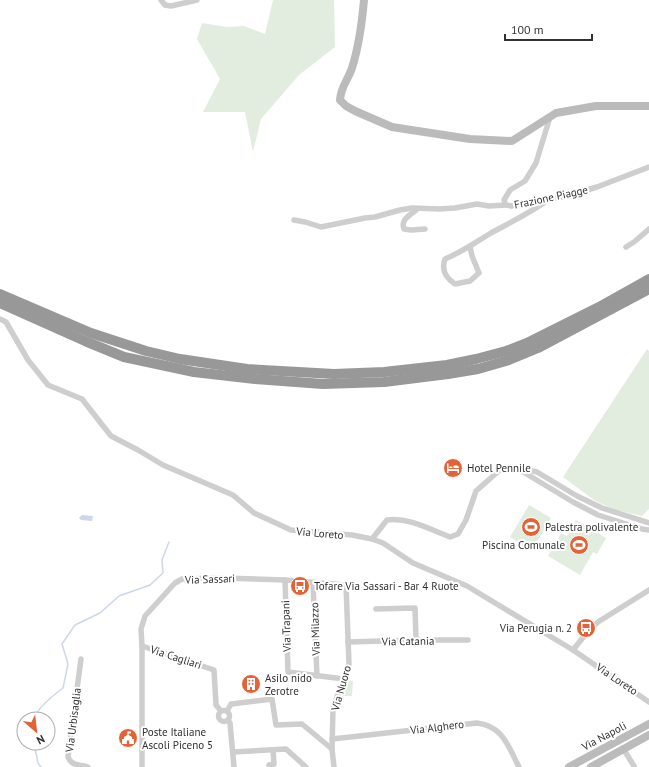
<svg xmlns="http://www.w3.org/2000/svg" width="649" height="767" font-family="'PT Sans',sans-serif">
	<rect width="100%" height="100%" fill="#fff"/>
	<g fill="#e2ede0">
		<path d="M273,0H334L335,47L299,75L261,119L253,152L245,112H203L220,79L197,39L202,23L227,27L244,26L265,34Z"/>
		<path d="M647,349L649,351V509L642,516L612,509L594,500L563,477Z"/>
		<path d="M529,505L551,518L532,550L510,537Z"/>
		<path d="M576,520L606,538L597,554L593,552L580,575L548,556L561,533L567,536Z"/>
		<path d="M348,680L353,681L352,696H343Z"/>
	</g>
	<path fill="#cdd6ec" d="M82,515L93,516L92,521L81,520L79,518Z"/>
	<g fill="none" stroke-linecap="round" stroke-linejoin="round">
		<g stroke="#cdd6ec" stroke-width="1.5">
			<path d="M35,719C35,709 55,694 63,688L68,664L62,644L75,625L100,613L119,596L150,585L163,573L162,560L169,542"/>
			<path d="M34,743L38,763L41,767"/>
		</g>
		<g stroke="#cecece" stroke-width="5.5">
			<path d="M161,0L165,5L171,6L197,0"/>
			<path d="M550,117L536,163L525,181L510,190L504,200L506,205L511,206L567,196L597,187L649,167"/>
			<path d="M417,209C411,215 400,219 404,229L411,230L425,229"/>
			<path d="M294,220L305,222L321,227L365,218L375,217L400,210L412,208L439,209L455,208L477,204L489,206L506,205"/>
			<path d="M470,246L472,256L479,273L470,281L455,284C446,278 441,270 445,259C462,252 476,242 491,233C511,222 530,213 548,200"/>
			<path d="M626,247L634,242L649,229"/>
			<path d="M0,319L6,322L28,360L48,385L82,399L111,436L138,450L163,465L233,495L254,513L291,530L352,535L372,539L383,543L413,563L467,586L573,650L649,702"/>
			<path d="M520,470L573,502L598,515L642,529L649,530"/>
			<path d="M372,539L387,520C409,517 431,530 450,537L458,534L466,520L476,491L501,469L516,467L537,472L577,496L602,508L649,523"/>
			<path d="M285,580L288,672L344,679"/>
			<path d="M313,583L317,676"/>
			<path d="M376,609L415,608L416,640"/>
			<path d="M348,642L416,640H468"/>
			<path d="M142,646L214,670L216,705L221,711"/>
			<path d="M573,650L589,630L598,622L649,590"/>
			<path d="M81,659L68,757C72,767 80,764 88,767"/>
			<circle cx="224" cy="716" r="5.5"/>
			<path d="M227,711L231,704L272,699L276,725L302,724L332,749"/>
			<path d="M228,720L230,723L234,767"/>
			<path d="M332,739L477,723C503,726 508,746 519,767"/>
			<path d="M624,750L634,766"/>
			<path d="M233,752L286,749L306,767"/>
			<path d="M142,767V646L141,629L145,616L175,583L182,579L222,578L285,580L346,585L349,664L333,708L332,749L334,767"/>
			<path d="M269,767V765L274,764L273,750"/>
		</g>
		<g stroke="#bbb" stroke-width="8">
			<path d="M364,0C362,23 359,46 352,68C348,80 341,86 340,100L346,106L355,111L392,127L470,139L512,141L556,113L596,106H649"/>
			<path d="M569,767L649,724"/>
			<path d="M591,767L649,735"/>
		</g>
		<g stroke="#989898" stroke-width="10">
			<path d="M0,294L91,333L146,351L180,359L247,369L334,374L384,372L447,365L476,359L506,351L527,343L599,307L649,279"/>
			<path d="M0,303L85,341L124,357L194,372L255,379L323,384L384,382L448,374L478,369L509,360L538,348L649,289"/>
		</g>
	</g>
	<defs>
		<symbol id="hotel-disc" viewBox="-11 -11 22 22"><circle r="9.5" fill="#e16439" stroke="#fff"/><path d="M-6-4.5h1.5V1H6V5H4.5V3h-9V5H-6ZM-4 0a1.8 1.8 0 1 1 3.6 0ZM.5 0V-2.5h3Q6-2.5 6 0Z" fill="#fff"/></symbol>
		<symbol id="stadium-disc" viewBox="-11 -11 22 22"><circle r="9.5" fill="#e16439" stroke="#fff"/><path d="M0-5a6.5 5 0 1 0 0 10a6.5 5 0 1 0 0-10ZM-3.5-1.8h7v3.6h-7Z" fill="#fff"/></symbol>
		<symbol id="bus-disc" viewBox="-11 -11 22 22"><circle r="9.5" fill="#e16439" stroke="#fff"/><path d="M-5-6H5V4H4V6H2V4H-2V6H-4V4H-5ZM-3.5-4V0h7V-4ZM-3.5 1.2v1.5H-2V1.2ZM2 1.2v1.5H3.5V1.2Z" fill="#fff"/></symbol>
		<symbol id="building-disc" viewBox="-11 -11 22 22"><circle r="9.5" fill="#e16439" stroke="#fff"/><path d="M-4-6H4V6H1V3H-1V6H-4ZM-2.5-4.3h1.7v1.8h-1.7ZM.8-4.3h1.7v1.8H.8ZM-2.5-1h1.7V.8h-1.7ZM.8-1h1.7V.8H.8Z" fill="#fff"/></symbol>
		<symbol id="civic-disc" viewBox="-11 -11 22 22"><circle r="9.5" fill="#e16439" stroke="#fff"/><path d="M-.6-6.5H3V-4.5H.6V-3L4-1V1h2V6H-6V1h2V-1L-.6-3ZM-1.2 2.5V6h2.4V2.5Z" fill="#fff"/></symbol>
	</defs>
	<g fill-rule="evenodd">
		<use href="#hotel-disc" x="442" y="457" width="22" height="22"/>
		<use href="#stadium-disc" x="520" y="516" width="22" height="22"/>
		<use href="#stadium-disc" x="568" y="534" width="22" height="22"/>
		<use href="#bus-disc" x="289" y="575" width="22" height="22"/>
		<use href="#bus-disc" x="575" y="617" width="22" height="22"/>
		<use href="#building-disc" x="240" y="673" width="22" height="22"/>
		<use href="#civic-disc" x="117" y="727" width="22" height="22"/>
	</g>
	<g text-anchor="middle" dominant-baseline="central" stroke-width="4" stroke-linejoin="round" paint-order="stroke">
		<g font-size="11" fill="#313131" stroke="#fff">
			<text transform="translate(551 197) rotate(-12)">Frazione Piagge</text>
			<text transform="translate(320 533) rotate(5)">Via Loreto</text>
			<text transform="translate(210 579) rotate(-2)">Via Sassari</text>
			<text transform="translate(286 626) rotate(-92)">Via Trapani</text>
			<text transform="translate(315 629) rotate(-92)">Via Milazzo</text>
			<text transform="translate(408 641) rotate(-1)">Via Catania</text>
			<text transform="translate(176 657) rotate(18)">Via Cagliari</text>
			<text transform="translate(617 679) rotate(34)">Via Loreto</text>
			<text transform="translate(341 688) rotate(-74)">Via Nuoro</text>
			<text transform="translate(73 720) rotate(-83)">Via Urbisaglia</text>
			<text transform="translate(437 727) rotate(-7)">Via Alghero</text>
			<text transform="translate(604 736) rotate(-28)">Via Napoli</text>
		</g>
		<g font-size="11" fill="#313131" stroke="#fff" text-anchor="start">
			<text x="467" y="468">Hotel Pennile</text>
			<text x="545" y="527">Palestra polivalente</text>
			<text x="565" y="545" text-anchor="end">Piscina Comunale</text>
			<text x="314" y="586">Tofare Via Sassari - Bar 4 Ruote</text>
			<text x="572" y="628" text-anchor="end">Via Perugia n. 2</text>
			<text x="265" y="678">Asilo nido<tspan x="265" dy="13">Zerotre</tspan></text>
			<text x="142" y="732">Poste Italiane<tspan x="142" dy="13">Ascoli Piceno 5</tspan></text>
		</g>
	</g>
	<g transform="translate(36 731) rotate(152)"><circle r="19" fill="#ffffff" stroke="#adadad"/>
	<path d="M0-3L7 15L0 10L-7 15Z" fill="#e16439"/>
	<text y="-6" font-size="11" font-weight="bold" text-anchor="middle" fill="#313131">N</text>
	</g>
	<path d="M505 34v6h87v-6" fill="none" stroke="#313131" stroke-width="2"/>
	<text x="511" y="34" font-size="12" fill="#313131" stroke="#ffffff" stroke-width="3" paint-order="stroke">100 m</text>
</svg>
